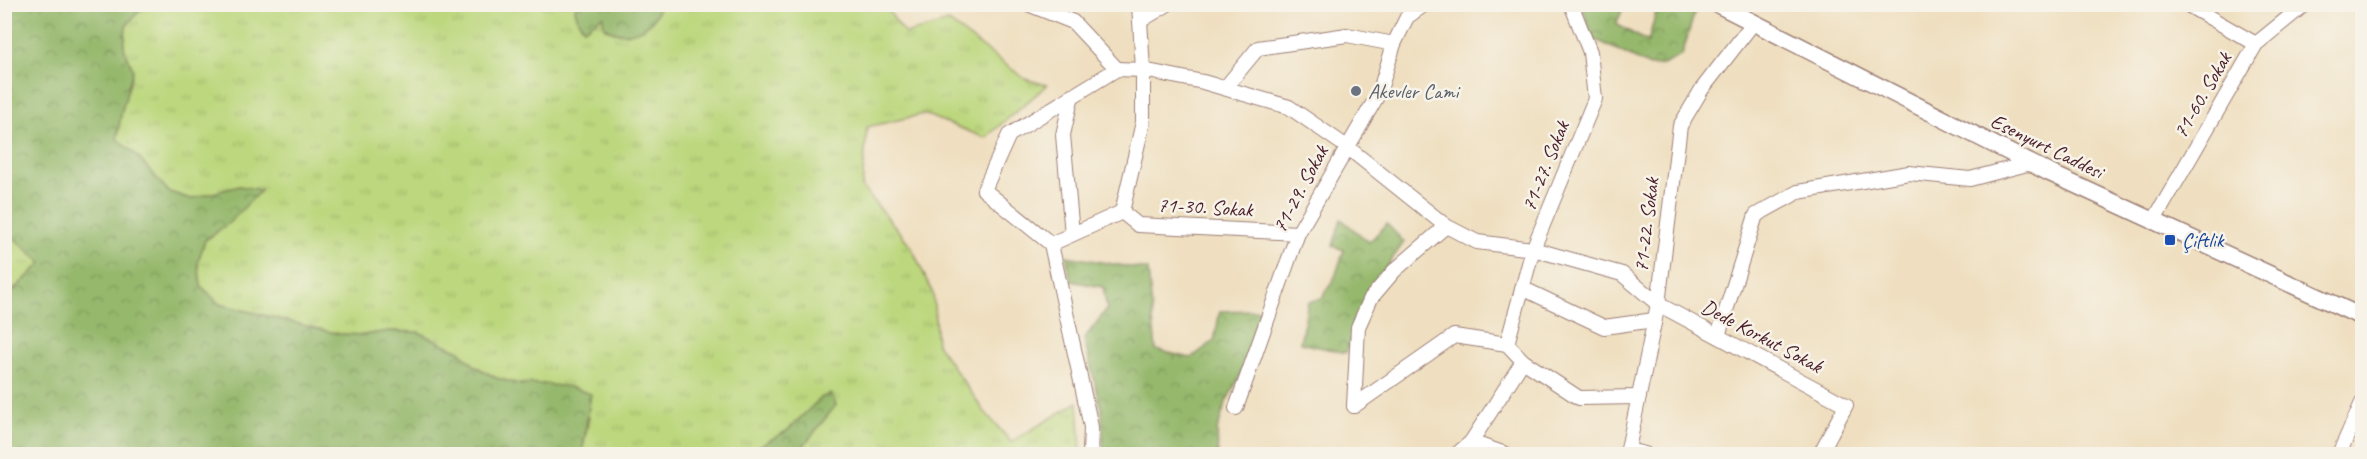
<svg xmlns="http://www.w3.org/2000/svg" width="2367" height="459" font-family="Caveat,sans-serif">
	<defs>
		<pattern id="grass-tufts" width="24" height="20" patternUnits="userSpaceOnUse" patternTransform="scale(1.5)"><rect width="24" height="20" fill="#bcd77d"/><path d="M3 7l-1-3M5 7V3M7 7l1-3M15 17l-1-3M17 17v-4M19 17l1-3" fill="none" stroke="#a3b86c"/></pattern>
		<pattern id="forest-crowns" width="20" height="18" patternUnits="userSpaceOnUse" patternTransform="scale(1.5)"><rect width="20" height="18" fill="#95b86c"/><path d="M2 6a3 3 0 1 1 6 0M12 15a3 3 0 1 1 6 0" fill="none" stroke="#7c9559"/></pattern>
	</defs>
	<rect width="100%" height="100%" fill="#f7f3e8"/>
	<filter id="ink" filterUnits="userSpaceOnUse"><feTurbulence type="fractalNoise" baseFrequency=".0167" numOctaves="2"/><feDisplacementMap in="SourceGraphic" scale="12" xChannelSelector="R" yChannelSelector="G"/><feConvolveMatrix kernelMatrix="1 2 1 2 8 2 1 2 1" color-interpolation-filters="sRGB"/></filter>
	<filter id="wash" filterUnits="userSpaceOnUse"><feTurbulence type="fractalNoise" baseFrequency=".008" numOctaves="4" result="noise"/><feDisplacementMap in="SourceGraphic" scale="24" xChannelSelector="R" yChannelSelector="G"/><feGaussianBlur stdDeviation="1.35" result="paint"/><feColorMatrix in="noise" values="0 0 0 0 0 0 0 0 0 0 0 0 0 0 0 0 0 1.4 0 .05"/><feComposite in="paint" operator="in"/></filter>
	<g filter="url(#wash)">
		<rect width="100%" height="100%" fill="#efdfc0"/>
		<g fill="url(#grass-tufts)" stroke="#837b54" stroke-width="1.5">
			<path d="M659,4L884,5L905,34L949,22L1025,79L1047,85L985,138L924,114L867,127L862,187L911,246L933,294L937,344L984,411L1011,442L1078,402L1081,454H797L836,405L831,394L821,398L787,431L756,448L733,454H582L589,417L544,384H519L496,378L476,367L459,351L418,333L389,331L364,335L339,334L219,304L201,286L198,262L205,240L214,235L260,191L239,186L191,199L169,192L135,154L117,139L121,114L133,70L124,48L126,26L140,9L160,5H578L575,9L578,20L584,29L603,16L626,34C644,28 655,23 659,4Z"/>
			<path d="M5,230L42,263L9,294L5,310Z"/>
		</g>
		<g fill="url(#forest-crowns)" stroke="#706c4c" stroke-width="1.5">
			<path d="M5,4L160,5L141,9L126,26L124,48L133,70L121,114L117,139L135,154L169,192L191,199L239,186L261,190L229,223L205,240L198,262L201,286L219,304L339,334L364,335L389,331L418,332L459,351L476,367L496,378L519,384H544L570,387L591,394L582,454H5V310L9,295L42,263L5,230Z"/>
			<path d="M578,4H659V5C654,30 626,41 604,27L603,16L584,29L578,20L575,9Z"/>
			<path d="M1582,5H1625L1616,24L1648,42L1658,5L1695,11L1682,55L1663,65L1650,66L1601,42L1593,40Z"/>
			<path d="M1341,219L1369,242L1387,224L1404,242L1373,286L1346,353L1300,343L1308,302L1322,298L1335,277L1344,250L1333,246Z"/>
			<path d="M1066,256L1148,270L1156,350L1191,358L1214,341L1220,311L1261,310L1240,376L1226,402L1217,430L1218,454H1103L1102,411L1084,339L1107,309L1103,287L1071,281Z"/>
			<path d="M831,394L836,405L797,454H733L756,448L787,431L821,398Z"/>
		</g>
	</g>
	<g filter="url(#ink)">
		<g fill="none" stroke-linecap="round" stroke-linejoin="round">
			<defs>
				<g id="minor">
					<path d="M1028,4L1073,22L1117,69"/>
					<path d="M2186,4L2256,44"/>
					<path d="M1140,21L1168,4"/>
					<path d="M1225,88L1258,48L1347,35L1394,44"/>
					<path d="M1122,212L1143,122V70L1139,4"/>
					<path d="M1122,212L1138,225L1298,233"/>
					<path d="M2153,222L2256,44L2305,4"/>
					<path d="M1072,234L1063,135L1072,95"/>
					<path d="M1051,244L984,190L1009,135L1117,69L1143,70L1203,82L1289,107L1347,147L1446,226L1477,242L1533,249L1622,274L1658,304L1846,405L1820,454"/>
					<path d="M1051,244L1091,427L1090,454"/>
					<path d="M1051,244L1122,212"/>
					<path d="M1522,288L1604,327L1654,320"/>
					<path d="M1718,336L1756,215L1798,192L1909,173L1970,179L2031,163"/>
					<path d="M1507,344L1533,249L1595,99L1590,52L1571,4"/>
					<path d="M1354,406L1454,336L1507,344L1523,361L1579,398L1639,397"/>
					<path d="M1354,406L1358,327L1371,298L1394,271L1446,226"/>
					<path d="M1236,408L1298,233L1379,93L1394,44L1407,17L1425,4"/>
					<path d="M1471,442L1506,454"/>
					<path d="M1628,450L1645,454"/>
					<path d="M1457,454L1471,442L1523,361"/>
					<path d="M1627,454L1658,304L1680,126L1702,89L1754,22"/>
					<path d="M2339,454L2362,403"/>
				</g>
				<path id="tertiary" d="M1717,4L2050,173L2362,317"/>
			</defs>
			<use href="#minor" stroke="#9c7f76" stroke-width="16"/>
			<use href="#tertiary" stroke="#9c7f76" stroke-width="19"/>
			<use href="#minor" stroke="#fff" stroke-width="14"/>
			<use href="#tertiary" stroke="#fff" stroke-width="16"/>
		</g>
	</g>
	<circle fill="#6b7280" stroke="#f7f3e8" stroke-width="2" cx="1356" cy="91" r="6"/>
	<rect fill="#1a4fb4" stroke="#f7f3e8" stroke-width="2" x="2164" y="234" width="12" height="12" rx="3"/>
	<g text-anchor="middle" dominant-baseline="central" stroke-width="5" stroke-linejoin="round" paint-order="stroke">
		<g font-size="21" fill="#5b616d" stroke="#f7f3e8" text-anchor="start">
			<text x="1368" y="91">Akevler Cami</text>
		</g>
		<g font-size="21" fill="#4a1f2b" stroke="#f7f3e8">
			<text transform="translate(2202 95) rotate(-60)">71-60. Sokak</text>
			<text transform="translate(2047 146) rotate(26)">Esenyurt Caddesi</text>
			<text transform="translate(1545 166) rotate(-68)">71-27. Sokak</text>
			<text transform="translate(1300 189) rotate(-62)">71-29. Sokak</text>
			<text transform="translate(1205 207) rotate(3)">71-30. Sokak</text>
			<text transform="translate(1646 225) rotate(-83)">71-22. Sokak</text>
			<text transform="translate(1762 336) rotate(28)">Dede Korkut Sokak</text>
		</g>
		<g font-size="21" fill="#164399" stroke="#f7f3e8" text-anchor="start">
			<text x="2182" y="240">Çiftlik</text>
		</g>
	</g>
	<rect width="2367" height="459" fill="none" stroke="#f7f3e8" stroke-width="24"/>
</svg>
